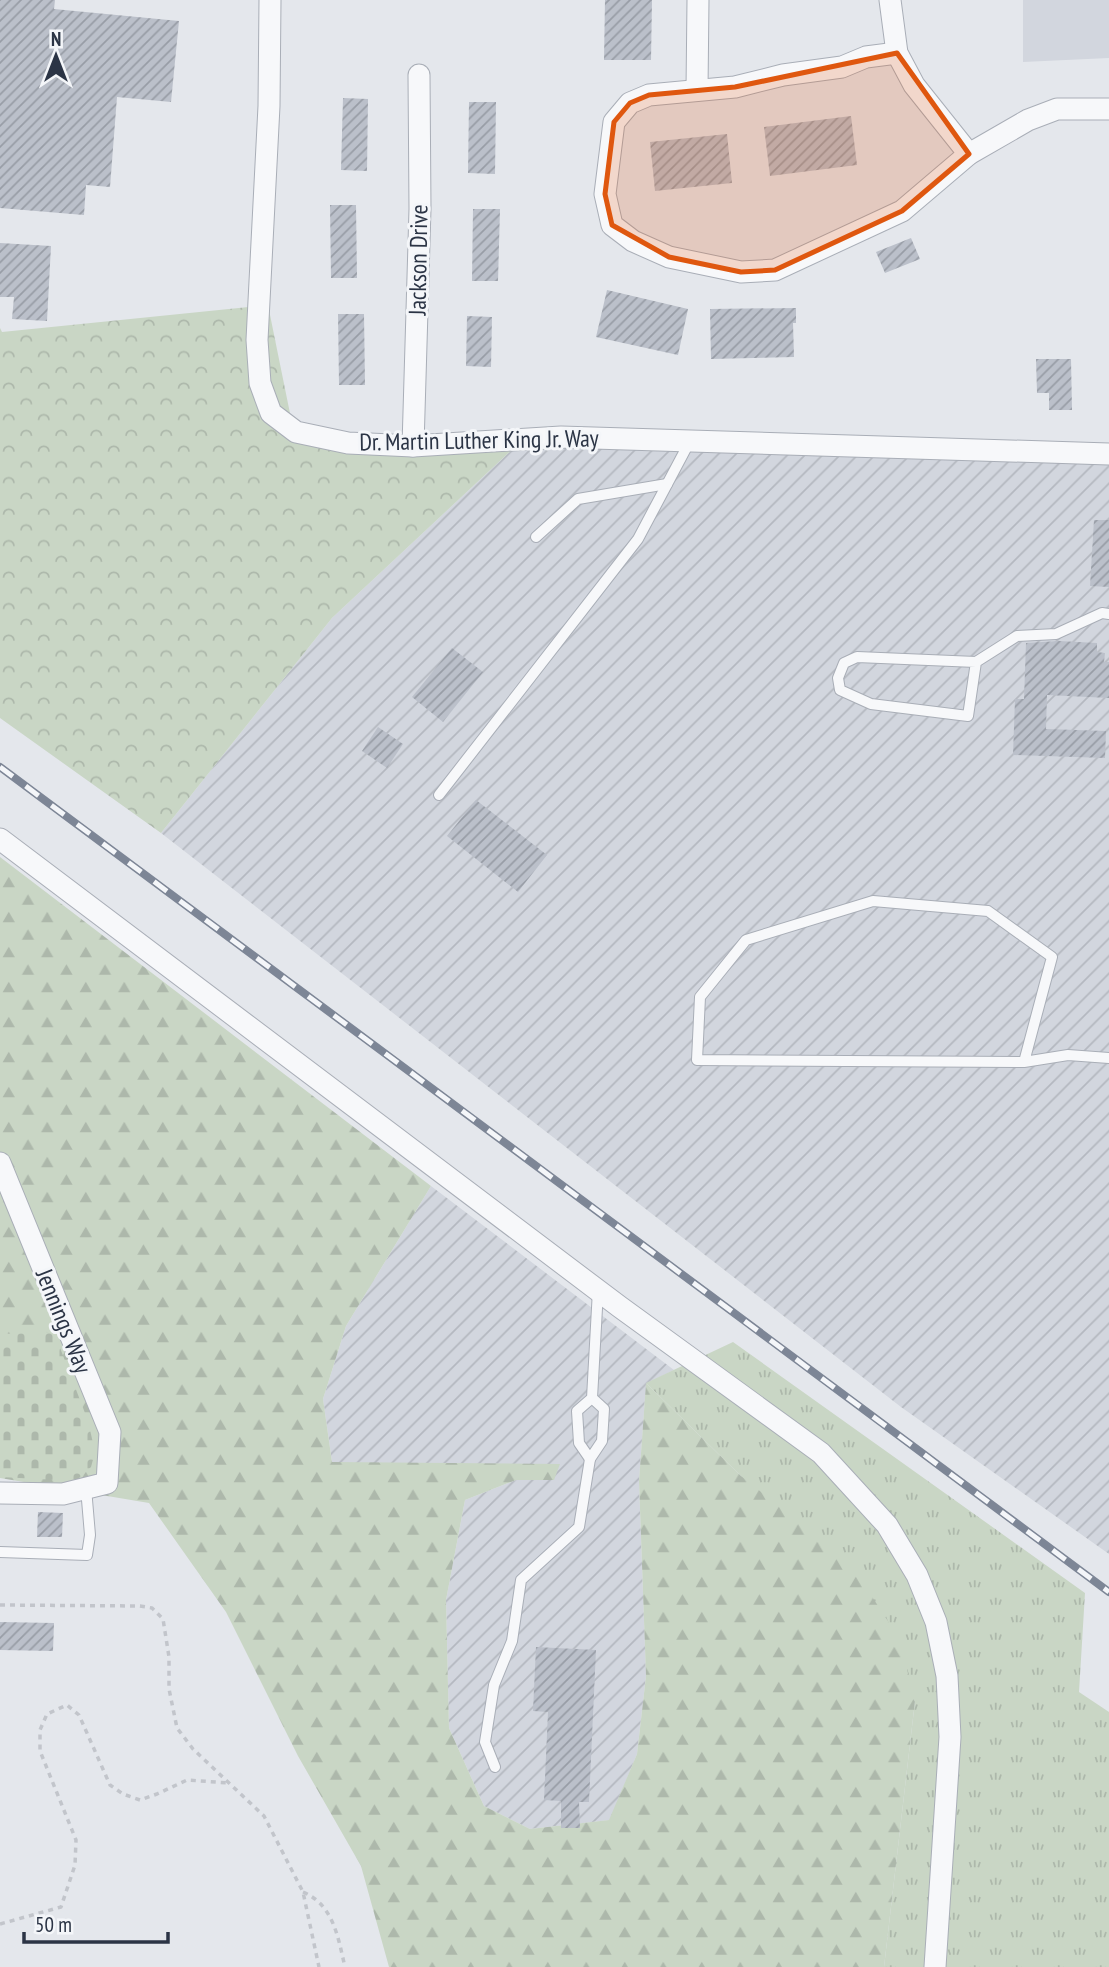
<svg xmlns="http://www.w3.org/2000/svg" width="1109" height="1967" font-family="'PT Sans Narrow',sans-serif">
	<defs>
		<pattern id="industrial-furrows" width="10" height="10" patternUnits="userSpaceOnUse" patternTransform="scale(1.75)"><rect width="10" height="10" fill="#d2d6de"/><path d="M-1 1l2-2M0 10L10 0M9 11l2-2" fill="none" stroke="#b4b8c0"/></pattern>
		<pattern id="grass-tufts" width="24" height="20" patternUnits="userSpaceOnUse" patternTransform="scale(1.75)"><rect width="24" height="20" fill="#c9d6c5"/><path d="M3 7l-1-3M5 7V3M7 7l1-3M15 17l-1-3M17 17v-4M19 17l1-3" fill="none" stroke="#adb8ab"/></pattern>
		<pattern id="forest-firs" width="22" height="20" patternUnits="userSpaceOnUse" patternTransform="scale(1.75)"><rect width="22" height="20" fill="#c9d6c5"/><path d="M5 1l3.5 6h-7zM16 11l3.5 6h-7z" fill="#adb8ab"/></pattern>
		<pattern id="cemetery-stones" width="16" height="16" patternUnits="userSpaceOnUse" patternTransform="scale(1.75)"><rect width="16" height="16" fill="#c9d6c5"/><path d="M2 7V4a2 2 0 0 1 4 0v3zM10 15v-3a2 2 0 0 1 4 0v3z" fill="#adb8ab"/></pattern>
		<pattern id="park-crowns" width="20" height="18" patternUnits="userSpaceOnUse" patternTransform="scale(1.75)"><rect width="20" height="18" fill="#c9d6c5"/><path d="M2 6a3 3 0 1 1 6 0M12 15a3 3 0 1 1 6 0" fill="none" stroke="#adb8ab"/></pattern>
		<pattern id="building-hatch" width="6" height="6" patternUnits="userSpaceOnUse" patternTransform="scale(1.75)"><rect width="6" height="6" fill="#bbc0ca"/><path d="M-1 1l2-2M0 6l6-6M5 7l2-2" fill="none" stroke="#989da6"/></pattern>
	</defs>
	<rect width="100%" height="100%" fill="#e4e7ec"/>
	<path fill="#d2d6de" d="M1023,0H1109V58L1023,62Z"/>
	<g fill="url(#industrial-furrows)">
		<path d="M517,445L1109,462V1554L901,1407L161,833L332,618Z"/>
		<path d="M431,1186L674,1370L646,1384L639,1481L646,1676L637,1754L610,1820L530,1829L484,1806L449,1728L446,1600L465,1500L516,1480H554L332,1462L323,1399L346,1326Z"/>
	</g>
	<path fill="url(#grass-tufts)" d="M733,1342L1085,1593L1079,1692L1109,1712V1967H884L915,1701L741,1476L646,1383Z"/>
	<path fill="url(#forest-firs)" d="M0,857L431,1186L346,1326L323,1399L332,1462L560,1464L554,1480H516L465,1500L446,1600L449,1728L484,1806L530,1829L609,1820L637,1754L646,1676L639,1481L646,1383L741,1476L850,1563L899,1638L915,1701L884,1967H389L361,1866L298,1756L226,1612L149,1503L0,1478Z"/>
	<path fill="url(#cemetery-stones)" d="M54,1332L88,1421L95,1452L91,1467L78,1479L58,1480L0,1477V1334Z"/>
	<path fill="url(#park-crowns)" d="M268,305L295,438L517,445L332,618L161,833L0,718V328L2,332Z"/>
	<g fill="url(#building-hatch)">
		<path d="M0,0H55L54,9L179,21L171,102L117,97L110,187L86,185L84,215L0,208Z"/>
		<path d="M605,0H652L651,60H604Z"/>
		<path d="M343,98L368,99L367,171L341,170Z"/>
		<path d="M469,102H496L495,174L468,173Z"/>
		<path d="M851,116L857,165L770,176L764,127Z"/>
		<path d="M727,134L732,183L655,191L650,142Z"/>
		<path d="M330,205H356L357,278H331Z"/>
		<path d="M473,209H500L498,281H472Z"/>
		<path d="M911,238L920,259L885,273L876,252Z"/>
		<path d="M0,243L51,246L47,321L12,319L14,297H0Z"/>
		<path d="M607,290L688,309L678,355L596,337Z"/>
		<path d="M796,308V323H793L794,357L711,359L710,309Z"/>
		<path d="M338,314H364L365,385H339Z"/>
		<path d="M467,316L492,317L491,367L466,366Z"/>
		<path d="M1036,359H1071L1072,410H1049V393H1037Z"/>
		<path d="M1094,520H1109V587L1090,586Z"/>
		<path d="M1059,641L1097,643V652L1105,653L1104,662H1109V698L1047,695L1046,729L1106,731L1105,758L1013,755L1015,699H1024L1026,643Z"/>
		<path d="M452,648L483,672L443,722L412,697Z"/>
		<path d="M378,727L403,744L387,768L362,751Z"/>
		<path d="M476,800L547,855L518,892L447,836Z"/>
		<path d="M38,1512L63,1513L62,1537H37Z"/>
		<path d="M0,1622L54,1623L53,1651L0,1650Z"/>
		<path d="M536,1647L596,1650L589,1802H579L580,1828H561V1801L544,1800L548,1712L533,1711Z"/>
	</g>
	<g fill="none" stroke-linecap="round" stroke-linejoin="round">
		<defs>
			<g id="lane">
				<path d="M536,537L578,499L667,484"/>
				<path d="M976,662L968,716L871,704L840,690L838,678L844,663L857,657L976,662L1017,636L1056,634L1102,613L1109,614"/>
				<path d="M439,795L638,539L690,441"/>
				<path d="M1024,1062L1052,957L988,911L873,901L746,940L700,997L697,1060L1024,1062L1068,1055L1109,1058"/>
				<path d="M592,1398L604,1409L602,1441L590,1459L579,1443L577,1411L592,1398L598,1290"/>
				<path d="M0,1552L87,1555L90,1535L86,1488"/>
				<path d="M495,1767L485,1742L494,1685L512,1641L521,1580L579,1527L590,1459"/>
			</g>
			<g id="street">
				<path d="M270,0L269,106L257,340L260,383L271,413L296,432L348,443L413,446L561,437L1109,454"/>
				<path d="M890,0L897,53L914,85L969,154"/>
				<path d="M897,53L866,57L842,67L783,75L735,87L649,95L630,103L614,122L605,194L612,225L633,241L669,257L741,272L775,270L902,211L969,154L1028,120L1057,109H1109"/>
				<path d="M697,90L698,0"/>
				<path d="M413,446L420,209L419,75"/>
				<path d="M0,839L620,1307L821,1453L887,1525L917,1575L936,1622L947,1676L950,1737L935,1967"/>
				<path d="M0,1163L110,1432L107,1483L63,1494L0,1493"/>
			</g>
		</defs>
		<use href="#lane" stroke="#a9aeb7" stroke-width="12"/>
		<use href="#street" stroke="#a9aeb7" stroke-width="23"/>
		<g stroke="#c2c5cb" stroke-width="3.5" stroke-dasharray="5 5" stroke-linecap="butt">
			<path d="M0,1605L140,1606L152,1608L163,1619L169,1657V1689L177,1728L193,1749L264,1816L303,1892L319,1967"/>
			<path d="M303,1892C334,1905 338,1938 345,1967"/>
			<path d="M0,1924L61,1907L75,1865L76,1840L40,1751V1730L47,1714L67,1705L79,1715L110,1785L123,1794L140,1800L157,1794L187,1780L229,1783"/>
		</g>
		<use href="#lane" stroke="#f7f8fa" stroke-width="10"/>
		<use href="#street" stroke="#f7f8fa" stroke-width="21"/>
		<defs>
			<path id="rail" d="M0,767L1109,1592"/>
		</defs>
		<use href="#rail" stroke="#7d8696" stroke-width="8"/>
		<use href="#rail" stroke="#f4f6f9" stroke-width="5" stroke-dasharray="16" stroke-linecap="butt"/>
	</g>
	<path fill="#df570f" fill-opacity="0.2" stroke="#df570f" stroke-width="5" stroke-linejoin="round" d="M897,53L969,154L902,211L775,270L741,272L669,257L612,225L605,194L614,122L630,103L649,95L735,87Z"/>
	<g text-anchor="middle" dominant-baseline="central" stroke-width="6" stroke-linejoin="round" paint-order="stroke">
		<g font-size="24" fill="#2b3445" stroke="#f4f6f9">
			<text transform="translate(418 260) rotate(-89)">Jackson Drive</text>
			<text transform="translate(479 440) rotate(-1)">Dr. Martin Luther King Jr. Way</text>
			<text transform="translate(64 1321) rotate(68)">Jennings Way</text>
		</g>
	</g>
	<g transform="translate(56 56)" stroke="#f4f6f9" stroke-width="5" paint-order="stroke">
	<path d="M0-5L12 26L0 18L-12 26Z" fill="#2b3445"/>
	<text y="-10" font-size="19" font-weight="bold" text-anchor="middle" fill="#2b3445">N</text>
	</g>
	<path d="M24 1932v10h144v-10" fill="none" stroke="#2b3445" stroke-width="3.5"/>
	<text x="35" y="1932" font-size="21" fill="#2b3445" stroke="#f4f6f9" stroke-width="5" paint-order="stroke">50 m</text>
</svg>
